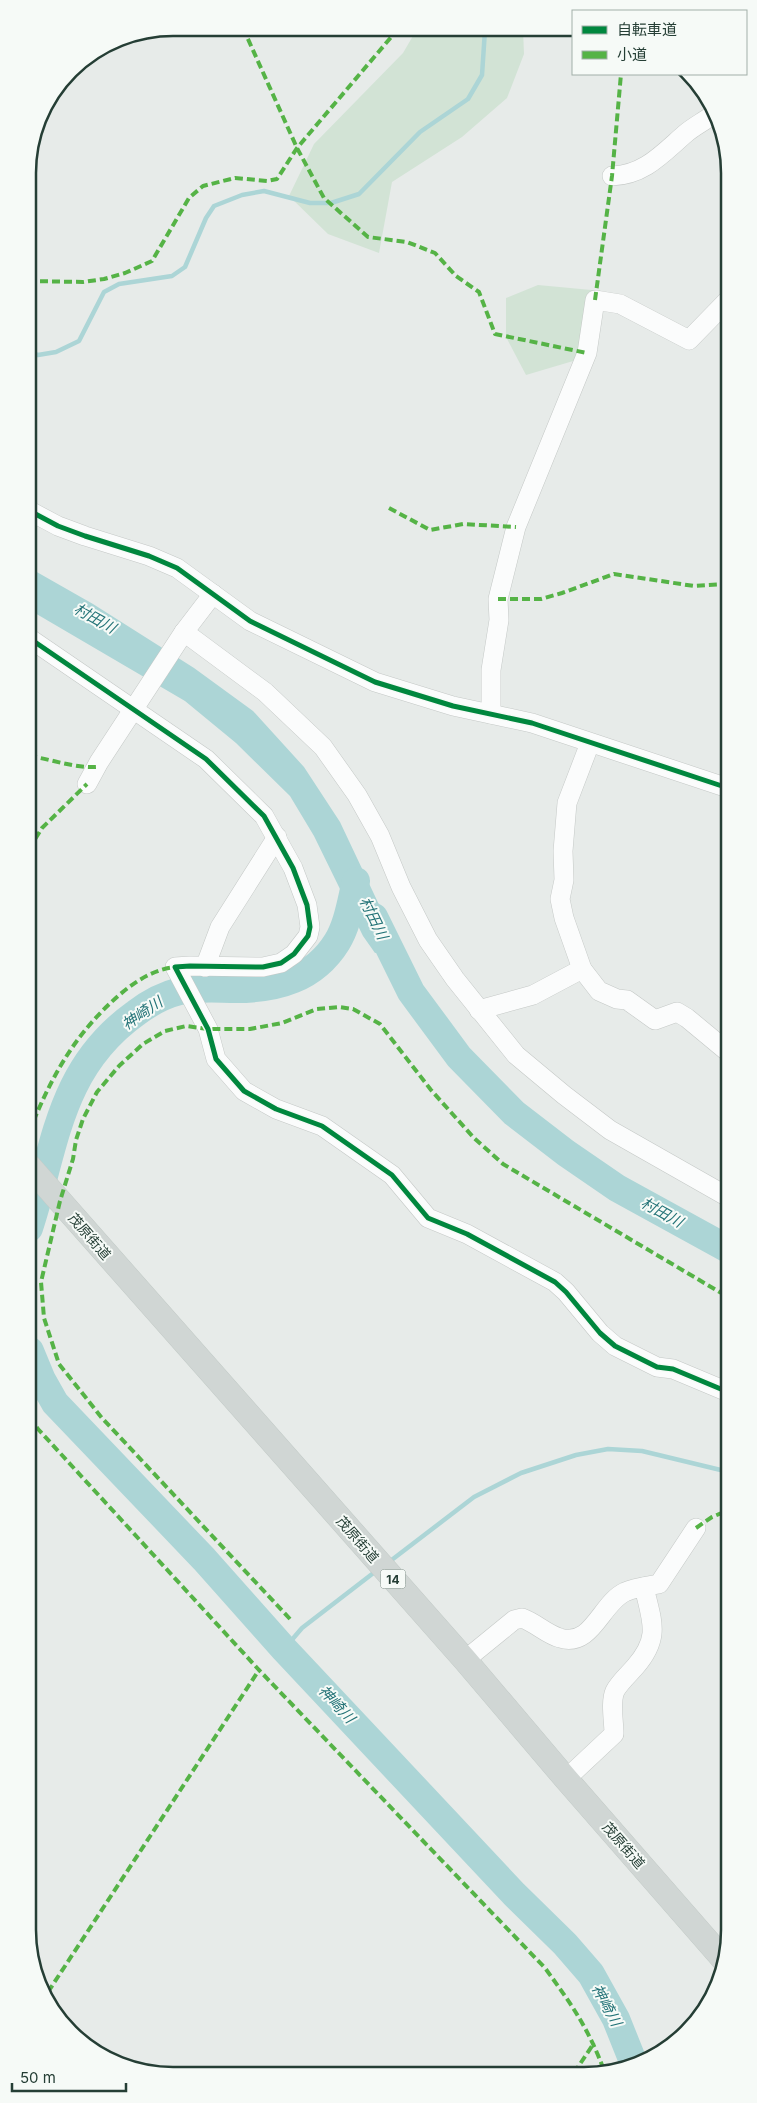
<svg xmlns="http://www.w3.org/2000/svg" width="757" height="2103" font-family="Inter,'Noto Sans JP',sans-serif">
	<rect width="100%" height="100%" fill="#e7ebe9"/>
	<g fill="#d2e3d5">
		<path d="M417,29L523,30L524,54L507,98L462,137L392,182L379,253L328,234L289,196L314,144L403,53Z"/>
		<path d="M538,285L602,291L590,356L526,375L506,337V298Z"/>
	</g>
	<path fill="#acd5d6" d="M28,567L93,604L194,668L253,711L304,767L340,822L399,947L375,953L363,936L314,836L290,796L236,743L185,701L28,609Z"/>
	<g fill="none" stroke-linecap="round" stroke-linejoin="round">
		<g stroke="#acd5d6" stroke-width="4.5">
			<path d="M28,352L38,355L56,352L79,341L104,292L119,284L172,276L185,267L206,218L214,206L242,195L264,191L310,203H331L359,194L420,132L468,99L482,75L485,30"/>
			<path d="M389,1562L474,1497L521,1473L576,1455L608,1449L642,1451L729,1472"/>
			<path d="M284,1649L302,1628L376,1571"/>
		</g>
		<g stroke="#acd5d6" stroke-width="28">
			<path d="M374,917L411,992L459,1057L514,1113L566,1153L617,1188L728,1249"/>
			<path d="M29,1228C56,1146 58,1069 136,1013C149,1003 164,995 180,991C198,987 218,989 236,989C277,989 314,979 337,942C348,924 351,901 356,881"/>
			<path d="M30,1351L42,1380L55,1403L204,1559L284,1649L514,1894L565,1944L591,1974L616,2019L634,2064"/>
		</g>
		<defs>
			<g id="minor">
				<path d="M612,176C644,175 662,154 685,134C693,127 703,122 711,116"/>
				<path d="M28,510L58,526L85,536L149,556L177,568L250,621L375,682L453,706L532,723L728,788"/>
				<path d="M184,632L265,692L323,747L357,795L380,836L401,887L428,940L455,979L516,1055L564,1095L610,1130L728,1197"/>
				<path d="M29,638L206,759L264,816L293,868L307,905L310,927L308,936L294,954L281,963L263,967L190,966L175,967L208,1029L216,1059L244,1091L276,1109L322,1126L392,1175L428,1218L467,1234L555,1282L566,1292L600,1333L615,1346L657,1367L673,1369L728,1392"/>
				<path d="M491,714V670L499,620L498,599L516,527L587,353L595,300L620,304L689,340L727,301"/>
				<path d="M590,743L567,803L563,851L564,880L560,899L564,918L582,969L599,991L617,999L627,1000L655,1020L677,1012L687,1018L728,1052"/>
				<path d="M87,784L99,762L184,632L213,594"/>
				<path d="M205,967L220,927L277,837"/>
				<path d="M479,1010L533,995L582,969"/>
				<path d="M465,1660L514,1620L522,1618C536,1623 546,1634 560,1638C592,1648 601,1603 625,1592C635,1587 648,1586 659,1584L696,1528"/>
				<path d="M566,1779L614,1734C614,1722 610,1702 615,1691C619,1683 629,1674 635,1667C661,1637 652,1622 644,1587"/>
			</g>
			<path id="major" d="M29,1166L465,1660L566,1779L724,1960"/>
		</defs>
		<use href="#minor" stroke="#c4c8c6" stroke-width="20"/>
		<use href="#major" stroke="#c2cac7" stroke-width="25"/>
		<use href="#minor" stroke="#fbfcfc" stroke-width="19"/>
		<use href="#major" stroke="#d0d6d4" stroke-width="24"/>
		<g stroke="#55b346" stroke-width="4" stroke-dasharray="8 4" stroke-linecap="butt">
			<path d="M243,28L297,148L324,198L368,237L407,242L435,253L456,276L479,292L495,334L587,353"/>
			<path d="M28,281L83,282L104,279L125,273L152,261L189,198L203,186L235,178L267,181L277,179L297,148L398,29"/>
			<path d="M595,300L612,176L621,74"/>
			<path d="M389,508L430,530L463,524L516,527"/>
			<path d="M498,599H541L562,593L614,574L694,586L727,584"/>
			<path d="M29,756C51,759 73,768 96,767"/>
			<path d="M29,849L42,828L87,784"/>
			<path d="M29,1132C52,1075 76,1031 124,991C139,979 156,969 175,967"/>
			<path d="M29,1173L31,1168"/>
			<path d="M30,1417L38,1429L259,1670L545,1968C572,2005 589,2029 605,2073"/>
			<path d="M696,1528L712,1517L729,1510"/>
			<path d="M290,1619L102,1418L59,1364L44,1318L41,1282L60,1201L73,1159L76,1140L83,1119L97,1092L119,1066L143,1044L165,1031L186,1026L208,1029H250L282,1023L317,1009L339,1007L353,1009L380,1024L431,1090L474,1138L503,1164L728,1297"/>
			<path d="M48,1992L259,1670"/>
			<path d="M574,2073L594,2043"/>
		</g>
		<defs>
			<g id="cycleway">
				<path d="M28,510L58,526L85,536L149,556L177,568L250,621L375,682L453,706L532,723L728,788"/>
				<path d="M29,638L206,759L264,816L293,868L307,905L310,927L308,936L294,954L281,963L263,967L190,966L175,967L208,1029L216,1059L244,1091L276,1109L322,1126L392,1175L428,1218L467,1234L555,1282L566,1292L600,1333L615,1346L657,1367L673,1369L728,1392"/>
			</g>
		</defs>
		<use href="#cycleway" stroke="#f6faf7" stroke-width="8"/>
		<use href="#cycleway" stroke="#00873e" stroke-width="5"/>
	</g>
	<g text-anchor="middle" dominant-baseline="central" stroke-width="4" stroke-linejoin="round" paint-order="stroke">
		<rect fill="#f6faf7" stroke="#64766f" stroke-width="1" x="380.5" y="1569.5" width="25" height="19" rx="4"/>
		<g font-size="12" font-weight="bold" fill="#253e35">
			<text x="393" y="1579">14</text>
		</g>
		<g font-size="14" fill="#253e35" stroke="#f6faf7">
			<text transform="translate(90 1236) rotate(49)">茂原街道</text>
			<text transform="translate(358 1539) rotate(49)">茂原街道</text>
			<text transform="translate(624 1845) rotate(49)">茂原街道</text>
		</g>
		<g font-size="15" font-style="italic" fill="#237377" stroke="#f6faf7">
			<text transform="translate(95 618) rotate(29)">村田川</text>
			<text transform="translate(374 918) rotate(64)">村田川</text>
			<text transform="translate(142 1013) rotate(-34)">神崎川</text>
			<text transform="translate(662 1212) rotate(29)">村田川</text>
			<text transform="translate(337 1704) rotate(47)">神崎川</text>
			<text transform="translate(607 2005) rotate(62)">神崎川</text>
		</g>
	</g>
	<path d="M0 0H757V2103H0ZM173 36H584A137 137 0 0 1 721 173V1930A137 137 0 0 1 584 2067H173A137 137 0 0 1 36 1930V173A137 137 0 0 1 173 36Z" fill="#f6faf7" fill-rule="evenodd"/>
	<path fill="none" stroke="#253e35" stroke-width="2.5" d="M173 36H584A137 137 0 0 1 721 173V1930A137 137 0 0 1 584 2067H173A137 137 0 0 1 36 1930V173A137 137 0 0 1 173 36Z"/>
	<rect x="572" y="10" width="175" height="65" fill="#f6faf7" stroke="#a2afa9"/>
	<rect x="582" y="26" width="25" height="8" fill="#00873e" stroke="#a2afa9"/>
	<text x="617" y="35" font-size="15" fill="#253e35">自転車道</text>
	<rect x="582" y="51" width="25" height="8" fill="#55b346" stroke="#a2afa9"/>
	<text x="617" y="60" font-size="15" fill="#253e35">小道</text>
	<path d="M12 2083v8h114v-8" fill="none" stroke="#253e35" stroke-width="2.5"/>
	<text x="20" y="2083" font-size="15" fill="#253e35" stroke="#f6faf7" stroke-width="4" paint-order="stroke">50 m</text>
</svg>
